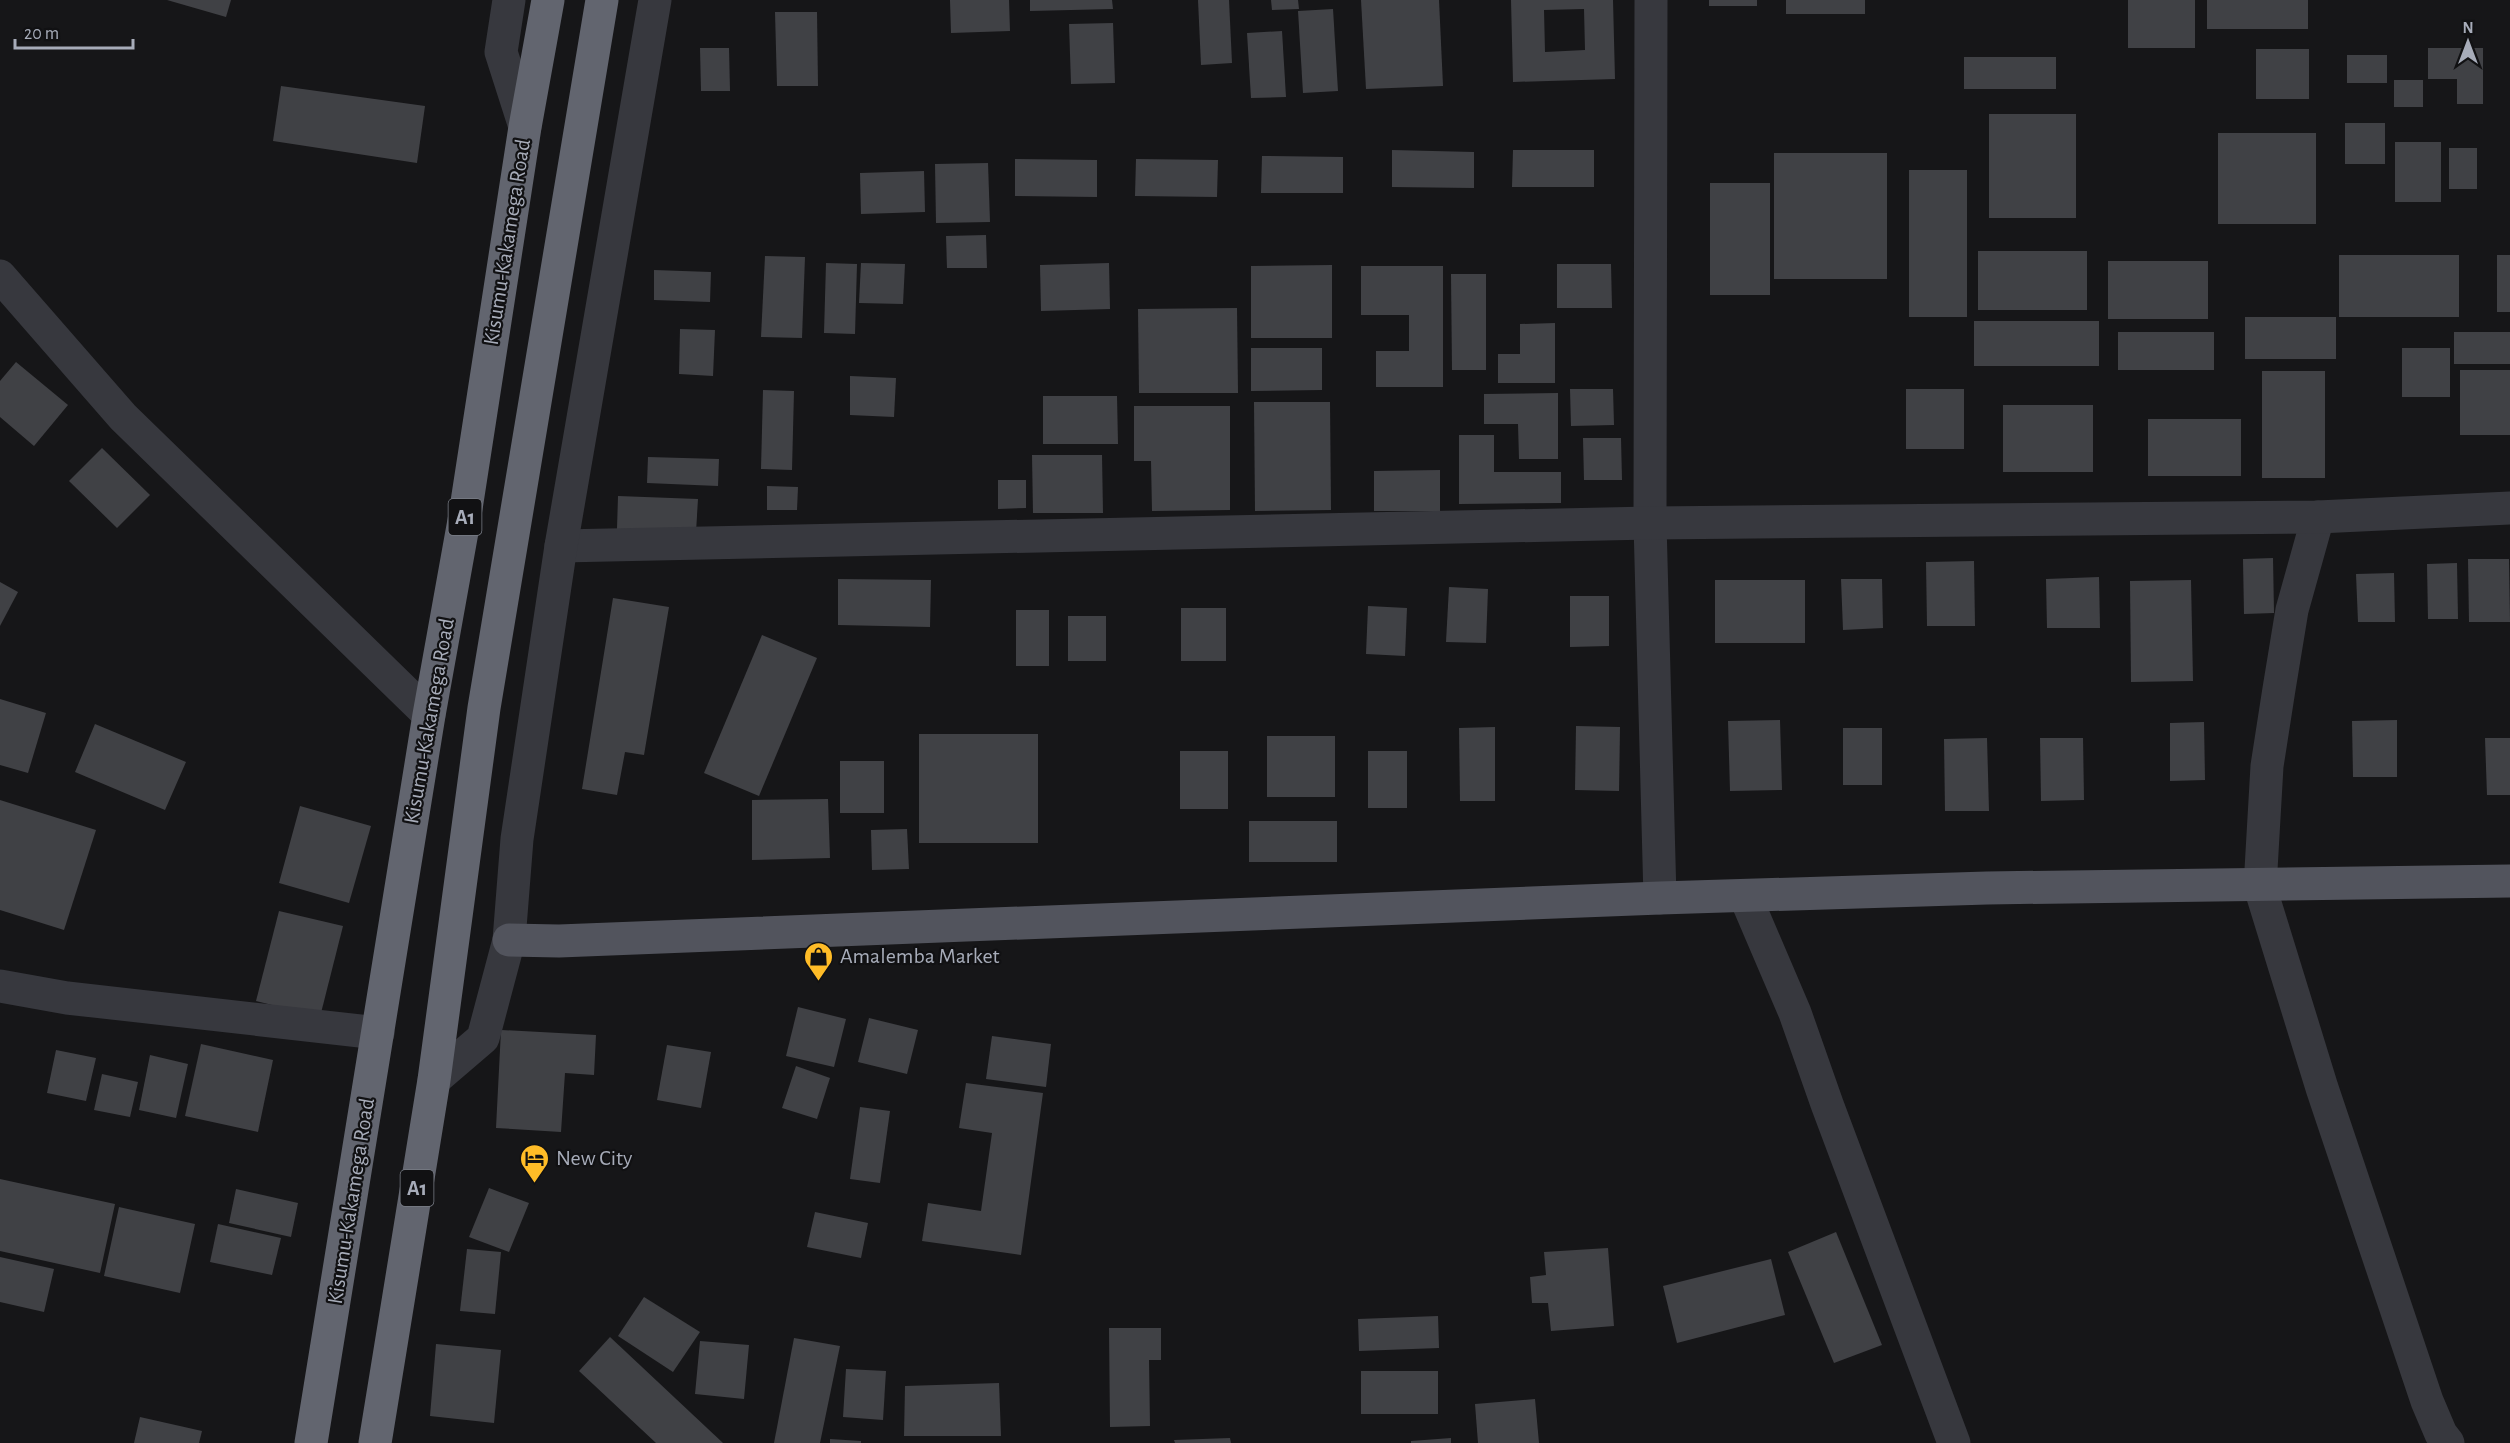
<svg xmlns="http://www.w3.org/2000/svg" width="2510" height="1443" font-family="'Alegreya Sans',sans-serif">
	<rect width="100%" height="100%" fill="#161618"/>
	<g fill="#404145" fill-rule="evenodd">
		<path d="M167,0H231L226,17Z"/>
		<path d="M950,0H1009L1010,31L951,33Z"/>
		<path d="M1030,0H1112L1113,9L1030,11Z"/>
		<path d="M1198,0H1229L1232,63L1201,65Z"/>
		<path d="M1271,0H1298L1299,9L1272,10Z"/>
		<path d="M1361,0H1439L1443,86L1366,89Z"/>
		<path d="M1511,0H1613L1615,79L1513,82ZM1584,9L1585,50L1545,52L1544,10Z"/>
		<rect x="1709" y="0" width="48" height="6"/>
		<rect x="1786" y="0" width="79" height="14"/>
		<rect x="2128" y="0" width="67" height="48"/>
		<rect x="2207" y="0" width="101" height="29"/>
		<path d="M1333,9L1338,91L1303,93L1298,11Z"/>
		<path d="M775,12H817L818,86H777Z"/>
		<path d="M1113,23L1115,83L1071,84L1069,24Z"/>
		<path d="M1282,31L1286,97L1251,98L1247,33Z"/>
		<path d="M700,48H729L730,91H701Z"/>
		<path d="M2428,48H2483V104H2457V79H2428Z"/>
		<rect x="2256" y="49" width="53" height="50"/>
		<rect x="2347" y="55" width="40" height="28"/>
		<rect x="1964" y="57" width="92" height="32"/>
		<rect x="2394" y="80" width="29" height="27"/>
		<path d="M281,86L425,106L417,163L273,141Z"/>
		<rect x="1989" y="114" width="87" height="104"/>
		<rect x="2345" y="123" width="40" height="41"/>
		<rect x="2218" y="133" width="98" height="91"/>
		<rect x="2395" y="142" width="46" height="60"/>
		<rect x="2449" y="148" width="28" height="41"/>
		<path d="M1392,150L1474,152V188L1392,187Z"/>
		<path d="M1513,150H1594V187H1512Z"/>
		<rect x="1774" y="153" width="113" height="126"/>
		<path d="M1262,156L1343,157V193H1261Z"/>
		<path d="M1015,159L1097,160V197L1015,196Z"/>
		<path d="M1136,159L1218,160L1217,197L1135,196Z"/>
		<path d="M988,163L990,222L936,223L935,164Z"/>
		<rect x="1909" y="170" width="58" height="147"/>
		<path d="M924,171L925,212L861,214L860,173Z"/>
		<rect x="1710" y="183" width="60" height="112"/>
		<path d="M986,235L987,268H947L946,236Z"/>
		<rect x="1978" y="251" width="109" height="59"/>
		<rect x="2339" y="255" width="120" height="62"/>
		<rect x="2497" y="255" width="13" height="57"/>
		<path d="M765,256L805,257L802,338L761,337Z"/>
		<rect x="2108" y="261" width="100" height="58"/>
		<path d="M826,263L857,264L855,334L824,333Z"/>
		<path d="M861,263L905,264L903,304L859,303Z"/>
		<path d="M1109,263L1110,309L1041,311L1040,265Z"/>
		<path d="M1557,264H1611L1612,308H1557Z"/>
		<path d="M1332,265V338H1251V266Z"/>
		<path d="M1361,266H1443V387H1376V351H1409V315H1361Z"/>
		<path d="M654,270L711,272L710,302L654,300Z"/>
		<path d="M1451,274H1486V370H1452Z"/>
		<path d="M1237,308L1238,393H1139L1138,309Z"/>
		<rect x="2245" y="317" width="91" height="42"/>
		<rect x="1974" y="321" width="125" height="45"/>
		<path d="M1555,323V383H1498V354H1520V324Z"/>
		<path d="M680,329L715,330L713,376L679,374Z"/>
		<rect x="2118" y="332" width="96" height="38"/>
		<rect x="2454" y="332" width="56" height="32"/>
		<path d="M1251,348H1322V390L1251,391Z"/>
		<rect x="2402" y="348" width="48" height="49"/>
		<path d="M16,362L68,405L34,446L0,417V381Z"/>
		<rect x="2460" y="370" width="50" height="65"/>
		<rect x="2262" y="371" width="63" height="107"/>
		<path d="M850,376L896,378L894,417L850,415Z"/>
		<path d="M1570,389H1613L1614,425L1571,426Z"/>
		<rect x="1906" y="389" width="58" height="60"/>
		<path d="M763,390L794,391L792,470L761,469Z"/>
		<path d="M1558,393V459H1519L1518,424H1484V394Z"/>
		<path d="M1043,396H1117L1118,444H1043Z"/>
		<path d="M1254,402H1330L1331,510L1255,511Z"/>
		<rect x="2003" y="405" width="90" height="67"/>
		<path d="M1134,406H1230V510L1152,511L1151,461H1134Z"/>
		<rect x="2148" y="419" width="93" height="57"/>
		<path d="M1459,435H1494V472H1561V503L1459,504Z"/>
		<path d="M1583,438H1621L1622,480H1584Z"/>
		<path d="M102,448L150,495L117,528L69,481Z"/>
		<path d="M1032,455H1102L1103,513H1033Z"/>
		<path d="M648,457L719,459L718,486L647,483Z"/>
		<path d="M1440,470V511H1374V471Z"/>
		<path d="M998,480H1026V508L998,509Z"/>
		<path d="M767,486L798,487L797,510H767Z"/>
		<path d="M618,496L698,499L696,532L617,529Z"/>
		<path d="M2273,558L2274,613L2244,614L2243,559Z"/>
		<path d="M2468,559H2509L2510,622H2469Z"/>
		<path d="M1974,561L1975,626H1927L1926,562Z"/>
		<path d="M2457,563L2458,619H2428L2427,564Z"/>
		<path d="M2394,573L2395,622H2358L2356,574Z"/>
		<path d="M2099,577L2100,628H2047L2046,579Z"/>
		<path d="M838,579L931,580L930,627L838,625Z"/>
		<path d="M1841,579H1882L1883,628L1843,630Z"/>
		<rect x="1715" y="580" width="90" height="63"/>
		<path d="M2191,580L2193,681L2131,682L2130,581Z"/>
		<path d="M0,582L18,592L0,626Z"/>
		<path d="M1449,587L1488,589L1486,643L1446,642Z"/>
		<path d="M1570,596H1609V646L1570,647Z"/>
		<path d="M613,598L669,607L644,755L625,752L617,795L582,789Z"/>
		<path d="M1368,606L1407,608L1405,656L1366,654Z"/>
		<rect x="1181" y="608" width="45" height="53"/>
		<rect x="1016" y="610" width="33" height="56"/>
		<rect x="1068" y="616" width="38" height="45"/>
		<path d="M762,635L817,658L759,796L704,773Z"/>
		<path d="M0,699L46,713L28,773L0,765Z"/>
		<path d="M1780,720L1782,790L1730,791L1728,721Z"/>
		<path d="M2397,720V777H2353L2352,721Z"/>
		<path d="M2204,722L2205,780L2170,781V723Z"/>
		<path d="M95,724L186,762L165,810L75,772Z"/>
		<path d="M1576,726L1620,727L1619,791L1575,790Z"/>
		<path d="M1495,727V801H1460L1459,728Z"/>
		<rect x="1843" y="728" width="39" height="57"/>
		<rect x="919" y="734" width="119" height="109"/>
		<rect x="1267" y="736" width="68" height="61"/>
		<path d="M1987,738L1989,811H1945L1944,739Z"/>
		<path d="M2040,738H2083L2084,800L2041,801Z"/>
		<path d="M2485,738H2510V795H2487Z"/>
		<rect x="1180" y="751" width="48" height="58"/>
		<rect x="1368" y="751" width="39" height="57"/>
		<rect x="840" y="761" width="44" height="52"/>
		<path d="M828,799L830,858L752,860V800Z"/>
		<path d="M0,800L96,830L64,930L0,910Z"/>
		<path d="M300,806L371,826L349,903L279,883Z"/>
		<rect x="1249" y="821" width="88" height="41"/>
		<path d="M907,829L909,869L872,870L871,830Z"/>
		<path d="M279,911L343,926L320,1017L256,1001Z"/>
		<path d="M798,1007L846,1019L834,1067L786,1056Z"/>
		<path d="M869,1018L918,1030L907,1074L858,1062Z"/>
		<path d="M501,1030L596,1035L594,1075L565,1073L561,1132L496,1128Z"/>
		<path d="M992,1036L1051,1044L1046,1087L986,1079Z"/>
		<path d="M201,1044L273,1060L258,1132L185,1116Z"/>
		<path d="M667,1045L711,1052L701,1108L657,1100Z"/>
		<path d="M56,1050L96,1058L86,1101L47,1093Z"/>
		<path d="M150,1055L188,1064L176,1118L139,1110Z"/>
		<path d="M796,1066L830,1078L817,1119L782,1108Z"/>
		<path d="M102,1074L138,1082L130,1117L94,1110Z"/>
		<path d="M966,1083L1043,1093L1021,1255L922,1241L928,1203L981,1211L992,1133L959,1128Z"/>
		<path d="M860,1107L890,1111L880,1183L850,1179Z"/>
		<path d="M0,1179L115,1204L100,1273L0,1251Z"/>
		<path d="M489,1188L529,1203L509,1252L469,1237Z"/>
		<path d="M236,1189L298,1203L291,1237L229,1223Z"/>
		<path d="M119,1207L195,1224L180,1293L104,1276Z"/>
		<path d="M815,1212L868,1223L861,1258L807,1247Z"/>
		<path d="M218,1224L281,1238L272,1275L210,1262Z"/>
		<path d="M1836,1232L1882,1345L1834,1363L1788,1252Z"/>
		<path d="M1608,1248L1614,1326L1551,1331L1548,1303H1532L1530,1277L1546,1275L1544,1252Z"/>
		<path d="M467,1249L501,1252L495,1314L460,1311Z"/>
		<path d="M0,1257L54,1269L44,1312L0,1302Z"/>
		<path d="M1771,1259L1785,1315L1677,1343L1663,1286Z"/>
		<path d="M644,1297L700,1332L673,1372L618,1336Z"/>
		<path d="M1438,1316L1439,1348L1359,1351L1358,1319Z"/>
		<path d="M1109,1328H1161V1360H1149L1150,1426L1110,1427Z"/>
		<path d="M610,1337L723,1443H656L579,1371Z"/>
		<path d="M794,1338L840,1346L820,1443H774Z"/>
		<path d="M700,1341L749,1345L744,1399L695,1394Z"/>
		<path d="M436,1344L501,1350L494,1423L430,1416Z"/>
		<path d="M846,1369L886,1371L883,1420L843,1417Z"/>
		<rect x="1361" y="1371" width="77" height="43"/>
		<path d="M999,1383L1001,1436H904L905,1386Z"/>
		<path d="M1535,1399L1539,1443H1478L1475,1404Z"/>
		<path d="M140,1417L202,1431L199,1443H134Z"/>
		<path d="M1230,1438L1231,1443H1175L1174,1440Z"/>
		<path d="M1451,1438V1443H1411V1441Z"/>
		<path d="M830,1439L861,1441V1443H830Z"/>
	</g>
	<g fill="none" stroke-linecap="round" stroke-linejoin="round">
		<g stroke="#37383e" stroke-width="33">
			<path d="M509,0L501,52L525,127"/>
			<path d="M1651,0L1650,523L1660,898"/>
			<path d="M0,276L123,417L429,715"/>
			<path d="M2318,517L2292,610L2279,689L2267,766L2260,887L2322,1088L2427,1401L2441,1434L2448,1443"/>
			<path d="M561,546L1650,523L2318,517L2510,508"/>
			<path d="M1745,896L1795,1013L1827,1104L1954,1443"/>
			<path d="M0,986L67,998L378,1033"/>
			<path d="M434,1080L483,1038L509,940L517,839L561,546L655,0"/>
		</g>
		<path stroke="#52545d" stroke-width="33" d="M509,940L559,941L1660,898L1987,888L2510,881"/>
		<g stroke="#62656f" stroke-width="33">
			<path d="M311,1443L429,715L465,515L525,127L548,0"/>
			<path d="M375,1443L434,1080L484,708L602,0"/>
		</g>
	</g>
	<defs>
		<symbol id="shop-pin" viewBox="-11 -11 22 30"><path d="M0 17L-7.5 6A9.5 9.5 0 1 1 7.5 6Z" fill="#ffbc27" stroke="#111113"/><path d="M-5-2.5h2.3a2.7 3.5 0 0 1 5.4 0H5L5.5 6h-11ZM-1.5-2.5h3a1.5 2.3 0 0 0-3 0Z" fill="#111"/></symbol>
		<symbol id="hotel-pin" viewBox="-11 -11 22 30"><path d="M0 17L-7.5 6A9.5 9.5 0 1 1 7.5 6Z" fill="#ffbc27" stroke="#111113"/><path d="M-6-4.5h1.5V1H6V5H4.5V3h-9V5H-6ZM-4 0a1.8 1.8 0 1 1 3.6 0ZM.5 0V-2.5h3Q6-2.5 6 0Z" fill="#111"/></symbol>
	</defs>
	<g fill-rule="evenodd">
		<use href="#shop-pin" x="802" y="940" width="33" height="45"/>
		<use href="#hotel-pin" x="518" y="1142" width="33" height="45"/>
	</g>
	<g text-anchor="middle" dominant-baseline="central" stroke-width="4.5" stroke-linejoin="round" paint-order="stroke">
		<g fill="#111113" stroke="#7a7e87" stroke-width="1.5">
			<rect x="448.5" y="499" width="33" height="36" rx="4.5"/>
			<rect x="400.5" y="1170" width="33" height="36" rx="4.5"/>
		</g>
		<g font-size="21" font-weight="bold" fill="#a7acb9">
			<text x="465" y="517">A1</text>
			<text x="417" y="1188">A1</text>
		</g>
		<g font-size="22" fill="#a7acb9" stroke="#111113">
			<text transform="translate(507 242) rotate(-81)">Kisumu-Kakamega Road</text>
			<text transform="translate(429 721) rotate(-80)">Kisumu-Kakamega Road</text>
			<text transform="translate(351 1201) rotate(-81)">Kisumu-Kakamega Road</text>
		</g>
		<g font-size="22" fill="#a7acb9" stroke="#111113" text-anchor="start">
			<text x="840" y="956">Amalemba Market</text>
			<text x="556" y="1158">New City</text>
		</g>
	</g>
	<g transform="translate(2468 42)" stroke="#111113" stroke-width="4.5" paint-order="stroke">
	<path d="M0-4.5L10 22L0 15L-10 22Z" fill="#a7acb9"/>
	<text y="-9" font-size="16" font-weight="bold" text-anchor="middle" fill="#a7acb9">N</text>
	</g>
	<path d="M15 39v9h118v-9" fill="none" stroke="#a7acb9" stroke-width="3"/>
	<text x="24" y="39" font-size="18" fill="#a7acb9" stroke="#111113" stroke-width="4.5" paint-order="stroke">20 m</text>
</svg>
